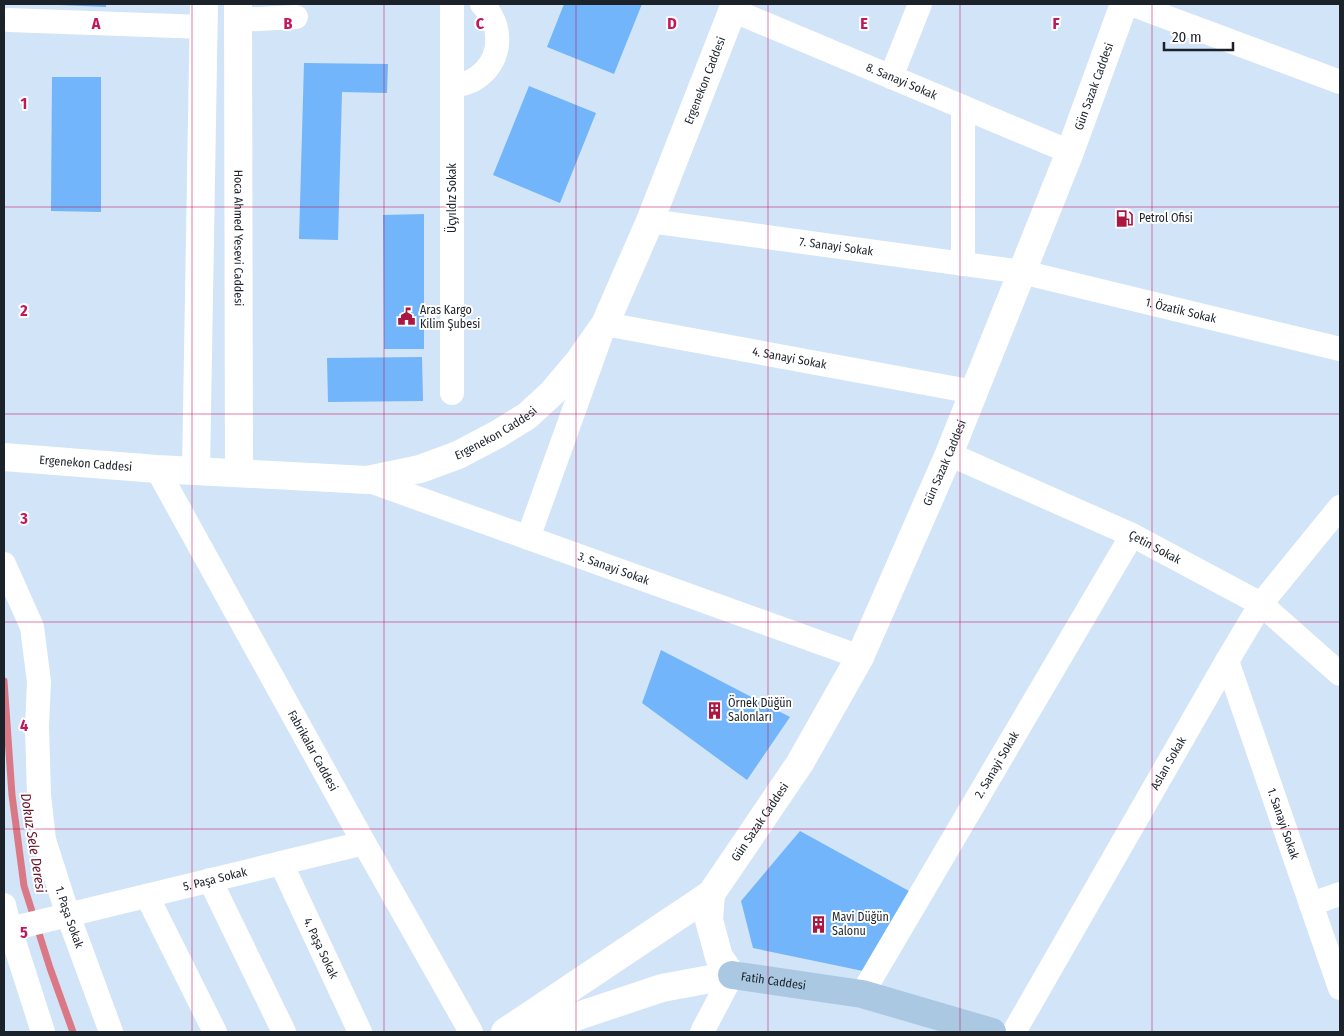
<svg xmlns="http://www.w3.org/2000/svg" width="1344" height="1036" font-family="'Fira Sans Condensed',sans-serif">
	<rect width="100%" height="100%" fill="#d2e4f7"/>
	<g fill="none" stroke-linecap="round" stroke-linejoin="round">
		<path stroke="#da7985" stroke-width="7" d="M4,681L12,795L24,886L50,968L73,1032"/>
	</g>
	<g fill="#72b5fa">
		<path d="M59,4H106V7L59,5Z"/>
		<path d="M564,4H642L614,74L547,47Z"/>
		<path d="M304,63L388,64L387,93L342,92L338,240L299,239Z"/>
		<path d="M52,77H101V212L51,211Z"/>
		<path d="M529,86L596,113L560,203L493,175Z"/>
		<path d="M424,214V349H384L383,215Z"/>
		<path d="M422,357L423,401L328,402L327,358Z"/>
		<path d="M661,650L790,717L747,780L642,703Z"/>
		<path d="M800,831L909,891L863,971L753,948L741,901Z"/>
	</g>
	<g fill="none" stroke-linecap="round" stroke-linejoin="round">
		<g stroke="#fff" stroke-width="24">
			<path d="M452,4V393"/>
			<path d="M1131,4L1340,82"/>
			<path id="s1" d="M732,10L1070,152"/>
			<path d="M8,20L204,27"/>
			<path d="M238,20L296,17"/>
			<path d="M891,77L920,4"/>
			<path d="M452,86C461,85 470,83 478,77C503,59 503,24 482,4"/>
			<path id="s2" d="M650,221L1022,272L1340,349"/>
			<path d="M963,264V107"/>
			<path id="s3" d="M949,454L1132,535L1261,604L1340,674"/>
			<path id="s4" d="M157,469L364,843L471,1032"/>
			<path id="s5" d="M367,480L860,657"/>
			<path id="s6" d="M528,538L605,324L974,392"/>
			<path id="s7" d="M4,564L32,627L39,682L37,726L39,795L44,840L68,915L111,1032"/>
			<path id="s8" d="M1227,661L1340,988"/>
			<path id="s9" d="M281,863L360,1032"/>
			<path d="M210,880L284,1032"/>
			<path d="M147,896L215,1032"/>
			<path d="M1311,904L1340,894"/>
			<path d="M4,905L10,929L43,1032"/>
			<path id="s10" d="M10,929L364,843"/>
			<path id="s11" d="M862,994L1132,535"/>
			<path d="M702,1032L732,975"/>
			<path id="s12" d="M1014,1032L1227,661L1261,604L1340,507"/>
		</g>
		<g stroke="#fff" stroke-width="28">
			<path id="s13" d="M238,4L239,472"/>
			<path id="s14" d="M4,457L157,469L367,480L420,469L458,455L498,434L527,416L552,393L579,361L605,324L650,221L735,4"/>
			<path d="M196,471L204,4"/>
			<path id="s15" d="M505,1032L711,894L800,763L860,657L949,454L1070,152L1124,4"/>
			<path d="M530,1032L662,988L732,975L719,957L709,920L711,894"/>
		</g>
		<path stroke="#abc8e2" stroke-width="28" id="s16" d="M732,975L862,994L992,1032"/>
	</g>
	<path fill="none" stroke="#c2185b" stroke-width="1" stroke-opacity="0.55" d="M192,4V1032M384,4V1032M576,4V1032M768,4V1032M960,4V1032M1152,4V1032M4,207H1340M4,414H1340M4,622H1340M4,829H1340"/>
	<defs>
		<symbol id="fuel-bare" viewBox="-9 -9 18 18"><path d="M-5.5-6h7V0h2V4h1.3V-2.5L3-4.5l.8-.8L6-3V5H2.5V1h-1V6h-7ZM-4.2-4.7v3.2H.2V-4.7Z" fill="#ac1741" stroke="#fff" stroke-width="2.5" paint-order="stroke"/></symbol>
		<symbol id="civic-bare" viewBox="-9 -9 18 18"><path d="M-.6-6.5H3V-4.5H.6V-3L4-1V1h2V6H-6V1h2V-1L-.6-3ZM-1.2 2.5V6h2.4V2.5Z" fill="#ac1741" stroke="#fff" stroke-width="2.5" paint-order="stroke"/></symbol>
		<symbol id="building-bare" viewBox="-9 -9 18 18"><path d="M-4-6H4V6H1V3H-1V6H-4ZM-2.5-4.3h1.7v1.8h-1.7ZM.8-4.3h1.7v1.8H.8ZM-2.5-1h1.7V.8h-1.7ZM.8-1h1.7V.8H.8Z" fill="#ac1741" stroke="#fff" stroke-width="2.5" paint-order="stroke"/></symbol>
	</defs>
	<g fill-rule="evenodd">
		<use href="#fuel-bare" x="1112" y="206" width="25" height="25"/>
		<use href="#civic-bare" x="394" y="304" width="25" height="25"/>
		<use href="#building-bare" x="702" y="698" width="25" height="25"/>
		<use href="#building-bare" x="806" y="912" width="25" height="25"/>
	</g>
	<g text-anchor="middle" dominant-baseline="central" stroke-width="4" stroke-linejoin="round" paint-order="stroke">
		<g font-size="12" fill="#1b2229" stroke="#fff">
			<text stroke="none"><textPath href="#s14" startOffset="922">Ergenekon Caddesi</textPath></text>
			<text stroke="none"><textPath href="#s1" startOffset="184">8. Sanayi Sokak</textPath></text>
			<text stroke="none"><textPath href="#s15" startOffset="1145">Gün Sazak Caddesi</textPath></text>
			<text transform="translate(452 198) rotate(-90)">Üçyıldız Sokak</text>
			<text stroke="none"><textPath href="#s13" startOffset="234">Hoca Ahmed Yesevi Caddesi</textPath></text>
			<text stroke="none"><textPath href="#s2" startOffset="188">7. Sanayi Sokak</textPath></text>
			<text stroke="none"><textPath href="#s2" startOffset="539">1. Özatik Sokak</textPath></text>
			<text stroke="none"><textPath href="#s6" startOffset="415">4. Sanayi Sokak</textPath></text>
			<text stroke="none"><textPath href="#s14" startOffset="502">Ergenekon Caddesi</textPath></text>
			<text stroke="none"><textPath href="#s15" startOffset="740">Gün Sazak Caddesi</textPath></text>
			<text stroke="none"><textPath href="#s14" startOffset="82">Ergenekon Caddesi</textPath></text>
			<text stroke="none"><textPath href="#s3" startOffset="226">Çetin Sokak</textPath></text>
			<text stroke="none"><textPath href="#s5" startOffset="262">3. Sanayi Sokak</textPath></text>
			<text stroke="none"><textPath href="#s4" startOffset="322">Fabrikalar Caddesi</textPath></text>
			<text stroke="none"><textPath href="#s11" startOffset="266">2. Sanayi Sokak</textPath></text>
			<text stroke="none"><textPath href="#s12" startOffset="310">Aslan Sokak</textPath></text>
			<text stroke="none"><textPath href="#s15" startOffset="335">Gün Sazak Caddesi</textPath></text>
			<text stroke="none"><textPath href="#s8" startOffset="172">1. Sanayi Sokak</textPath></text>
			<text stroke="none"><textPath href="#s10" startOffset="211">5. Paşa Sokak</textPath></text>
			<text stroke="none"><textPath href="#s7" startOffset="364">1. Paşa Sokak</textPath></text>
			<text stroke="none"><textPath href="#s9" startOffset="94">4. Paşa Sokak</textPath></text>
			<text stroke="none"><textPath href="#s16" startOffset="42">Fatih Caddesi</textPath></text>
		</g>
		<g font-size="12" fill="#1b2229" stroke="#fff" text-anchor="start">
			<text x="1139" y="218">Petrol Ofisi</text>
			<text x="420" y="310">Aras Kargo<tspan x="420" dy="14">Kilim Şubesi</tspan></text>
			<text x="728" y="703">Örnek Düğün<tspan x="728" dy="14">Salonları</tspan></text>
			<text x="832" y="917">Mavi Düğün<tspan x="832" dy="14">Salonu</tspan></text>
		</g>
		<g font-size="14" font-style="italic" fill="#6b1328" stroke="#fff">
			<text transform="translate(33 843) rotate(81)">Dokuz Sele Deresi</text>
		</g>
	</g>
	<g font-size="16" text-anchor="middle" font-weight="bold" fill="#c2185b" stroke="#fff" stroke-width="4" stroke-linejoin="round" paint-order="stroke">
		<text x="96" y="29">A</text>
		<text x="288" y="29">B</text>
		<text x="480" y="29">C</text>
		<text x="672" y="29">D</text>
		<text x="864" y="29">E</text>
		<text x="1056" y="29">F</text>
		<text x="24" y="109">1</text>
		<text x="24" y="316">2</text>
		<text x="24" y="524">3</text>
		<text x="24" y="731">4</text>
		<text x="24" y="938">5</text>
	</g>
	<rect width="1344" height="1036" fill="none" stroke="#1b2229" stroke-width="10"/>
	<path d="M1164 42v8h69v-8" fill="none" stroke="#1b2229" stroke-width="2.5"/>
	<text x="1172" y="42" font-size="15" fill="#1b2229" stroke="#ffffff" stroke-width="4" paint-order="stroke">20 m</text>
</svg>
